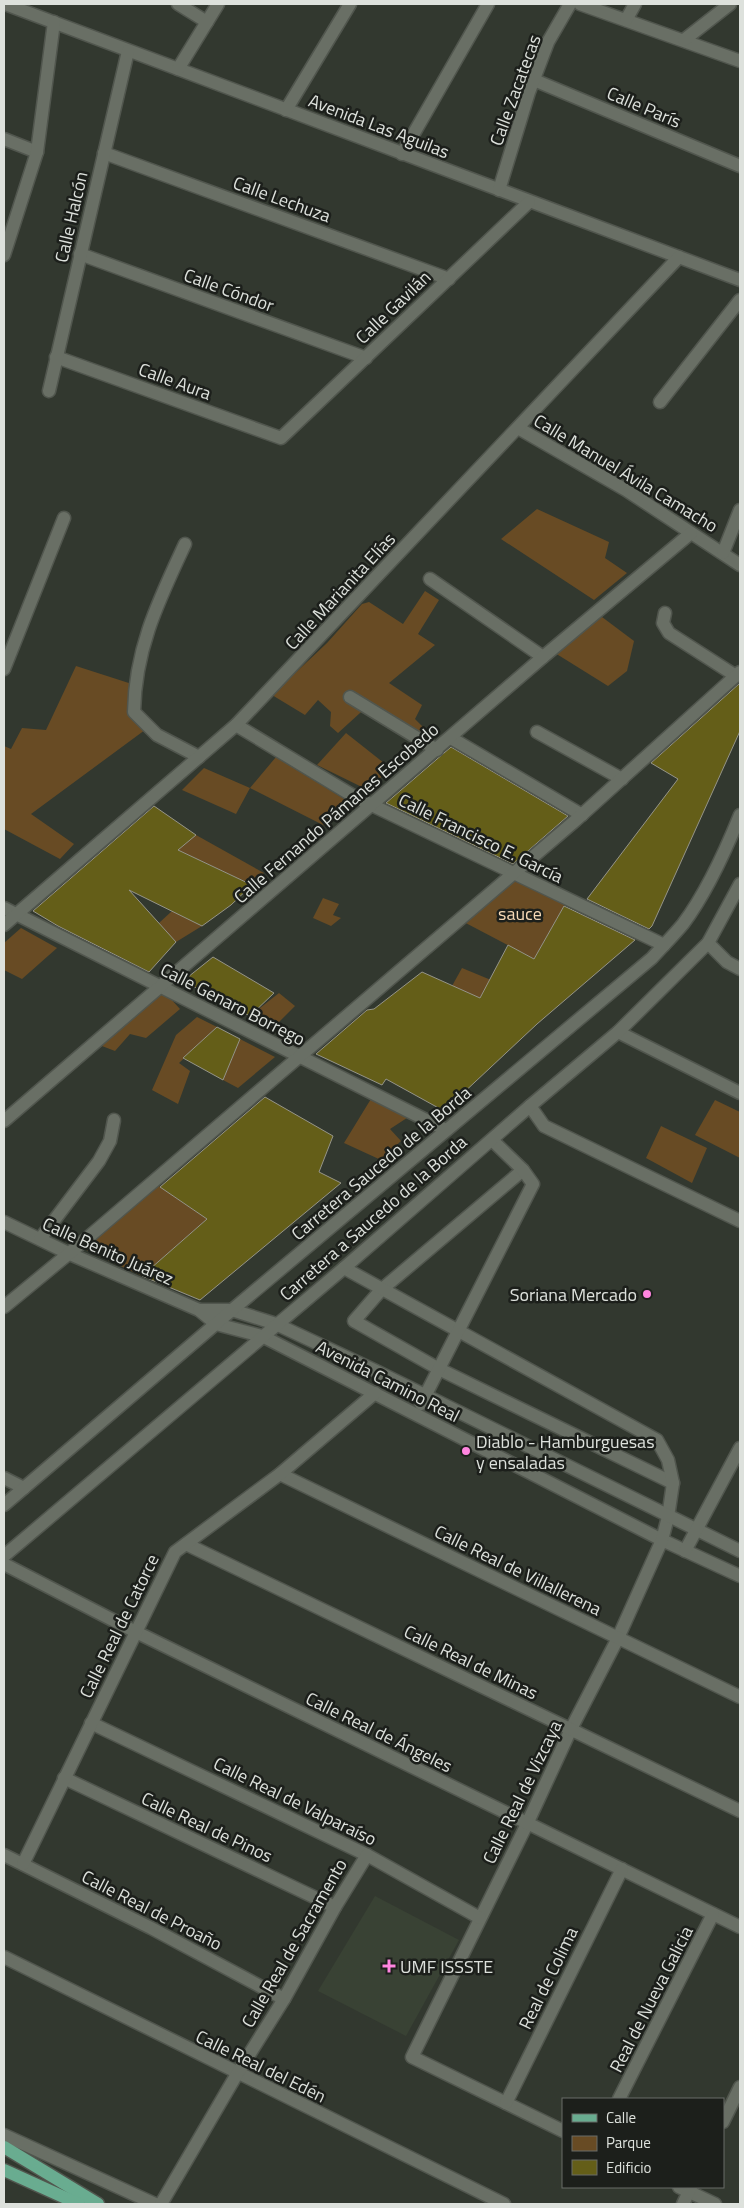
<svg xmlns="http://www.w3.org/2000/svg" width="744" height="2208" font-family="'Titillium Web',sans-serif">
	<rect width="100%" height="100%" fill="#32382f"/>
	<path fill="#394234" d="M375,1896L459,1940L406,2036L318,1991Z"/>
	<g fill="#684b24">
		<path d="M537,509L609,542L605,558L627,573L594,600L501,539Z"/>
		<path d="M425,591L439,600L418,634L435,645L389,683L422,705L415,719L426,730L423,735L371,703L338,733L330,726L331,712L318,700L305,715L272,695L327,643L362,604L369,602L403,624Z"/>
		<path d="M602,617L634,641L627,671L608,686L555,653Z"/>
		<path d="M76,666L135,685L131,717L149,727L31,814L74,844L60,859L4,829V746L11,749L22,728L46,730Z"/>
		<path d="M346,733L389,767L370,791L317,765Z"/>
		<path d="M276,757L354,805L325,826L250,788L236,814L182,790L204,768L250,788Z"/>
		<path d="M196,835L264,873L252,885L178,850Z"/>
		<path d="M514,873L568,899L534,959L460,920Z"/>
		<path d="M323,898L339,904L333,915L341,918L331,926L313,918Z"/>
		<path d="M172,911L202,926L176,942L159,923Z"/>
		<path d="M21,928L57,948L22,979L4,970V943Z"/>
		<path d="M462,968L491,980L480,998L452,986Z"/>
		<path d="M160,987L180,1009L146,1038L130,1034L115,1051L94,1043Z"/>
		<path d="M279,993L295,1006L273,1028L250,1016Z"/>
		<path d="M197,1017L217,1027L179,1063L190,1071L178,1104L152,1090L176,1035Z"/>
		<path d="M240,1039L275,1057L238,1088L223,1080Z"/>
		<path d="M374,1094L413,1114L390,1129L401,1141L381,1160L344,1143Z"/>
		<path d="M715,1100L740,1112V1158L695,1135Z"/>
		<path d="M661,1126L707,1148L692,1183L646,1158Z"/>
		<path d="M153,1182L207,1219L142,1276L78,1246Z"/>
	</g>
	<g fill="#645e18" stroke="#959488">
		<path d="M740,683V731L652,926L649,929L587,899L678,779L651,763Z"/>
		<path d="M451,747L568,816L513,864L386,803Z"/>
		<path d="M154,806L196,835L178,850L252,885L231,905L202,926L129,890L176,942L149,972L58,926L33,911Z"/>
		<path d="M564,906L635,940L537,1024L444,1111L386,1079L382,1085L316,1054L367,1010L374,1009L422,972L480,998L508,945L534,959Z"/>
		<path d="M213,957L274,993L250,1016L183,981Z"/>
		<path d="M217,1027L240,1039L223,1080L183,1058Z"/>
		<path d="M265,1097L333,1136L319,1172L341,1183L200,1300L142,1276L207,1219L160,1187Z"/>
	</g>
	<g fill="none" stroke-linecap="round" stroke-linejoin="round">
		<defs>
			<g id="minor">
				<path d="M5,4L740,280"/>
				<path d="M178,4L207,22"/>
				<path d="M580,4L740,61"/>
				<path d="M626,20L635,4"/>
				<path d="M684,40L730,4"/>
				<path d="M178,69L218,4"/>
				<path d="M534,80L740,166"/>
				<path d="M286,110L350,4"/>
				<path d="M4,139L37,152"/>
				<path d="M104,153L449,279"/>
				<path d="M402,154L488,4"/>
				<path d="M499,190L529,92L548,42L570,4"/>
				<path d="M80,254L366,358"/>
				<path d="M4,255L37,152L54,22"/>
				<path d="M56,357L281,438L529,202"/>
				<path d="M49,391L128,51"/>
				<path d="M660,402L740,300"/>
				<path d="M518,428L626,490L740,565"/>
				<path d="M185,544C159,600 135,648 134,712L157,735L199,757"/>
				<path d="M723,553L740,510"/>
				<path d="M430,579L543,657"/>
				<path d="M665,613L663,623L669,633L736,676"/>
				<path d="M4,669L64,518"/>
				<path d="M350,697L437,750"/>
				<path d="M236,725L355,797L664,945"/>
				<path d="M537,732L622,779"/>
				<path d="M451,738L582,815"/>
				<path d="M4,908L446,1130"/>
				<path d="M4,925L236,725L679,257"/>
				<path d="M708,943L727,962L740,969"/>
				<path d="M618,1032L740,1093"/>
				<path d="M530,1106L544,1126L740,1221"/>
				<path d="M4,1121L543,657L691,533"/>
				<path d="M523,1170L381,1290L354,1321L439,1369L673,1483"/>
				<path d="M4,1222L70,1254L199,1310L216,1324L262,1336L662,1540L740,1576"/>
				<path d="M40,1239L99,1161L110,1141L114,1120"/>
				<path d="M344,1268L657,1440L668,1460L673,1483L668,1517L662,1540L618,1638L571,1729L527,1824L412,2057L563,2131"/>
				<path d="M4,1307L78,1246L576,820L740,672"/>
				<path d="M199,1310H232L276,1324L376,1371L740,1551"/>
				<path d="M421,1404L533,1184L523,1170L492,1140"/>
				<path d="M280,1474L740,1697"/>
				<path d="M4,1478L24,1488"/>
				<path d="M4,1505L232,1310L652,958C662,947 673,936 683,924C707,892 725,852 740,815"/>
				<path d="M186,1544L740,1811"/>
				<path d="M685,1551L740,1448"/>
				<path d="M4,1556L344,1268L530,1106L618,1032L708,943L740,884"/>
				<path d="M4,1564L136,1632L740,1927"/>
				<path d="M91,1723L367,1855L480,1918"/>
				<path d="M64,1778L335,1907"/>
				<path d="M4,1855L151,1928L284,1999"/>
				<path d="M23,1864L175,1552L280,1474L375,1393"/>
				<path d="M4,1957L504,2204"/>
				<path d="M619,2099L713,1914"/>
				<path d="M506,2103L622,1869"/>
				<path d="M723,2122L740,2087"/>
				<path d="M4,2135L155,2204"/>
				<path d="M679,2187L715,2204"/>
				<path d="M161,2204L237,2074L284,1999L335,1907L367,1855"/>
				<path d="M683,2204L691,2187"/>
			</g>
			<g id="major">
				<path d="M4,2147L98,2204"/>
				<path d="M4,2170L79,2204"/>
			</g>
		</defs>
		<use href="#minor" stroke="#51564e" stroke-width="15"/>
		<use href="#major" stroke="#51564e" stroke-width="15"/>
		<use href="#minor" stroke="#696f65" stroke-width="12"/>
		<use href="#major" stroke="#69ac90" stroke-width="12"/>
	</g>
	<g fill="#ff85df" stroke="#1c1f1b" stroke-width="2">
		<circle cx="647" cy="1294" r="5"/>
		<circle cx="466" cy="1451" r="5"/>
		<path d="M386.5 1958.5h5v5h5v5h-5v5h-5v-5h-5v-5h5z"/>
	</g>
	<g text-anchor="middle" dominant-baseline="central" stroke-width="5" stroke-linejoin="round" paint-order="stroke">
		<g font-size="18" fill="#dde1dc" stroke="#1c1f1b">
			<text transform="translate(515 90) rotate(-70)">Calle Zacatecas</text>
			<text transform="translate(644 107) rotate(23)">Calle París</text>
			<text transform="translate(379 126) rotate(21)">Avenida Las Aguilas</text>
			<text transform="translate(282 199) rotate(20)">Calle Lechuza</text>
			<text transform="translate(71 217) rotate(-77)">Calle Halcón</text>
			<text transform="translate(229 290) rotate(20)">Calle Cóndor</text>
			<text transform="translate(393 307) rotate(-44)">Calle Gavilán</text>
			<text transform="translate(175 381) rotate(20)">Calle Aura</text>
			<text transform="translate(626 473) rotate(31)">Calle Manuel Ávila Camacho</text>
			<text transform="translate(340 591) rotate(-47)">Calle Marianita Elías</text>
			<text transform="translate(336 813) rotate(-41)">Calle Fernando Pámanes Escobedo</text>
			<text transform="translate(481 838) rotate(26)">Calle Francisco E. García</text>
			<text transform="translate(233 1004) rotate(27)">Calle Genaro Borrego</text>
			<text transform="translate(381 1163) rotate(-40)">Carretera Saucedo de la Borda</text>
			<text transform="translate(373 1218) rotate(-41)">Carretera a Saucedo de la Borda</text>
			<text transform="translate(108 1251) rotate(24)">Calle Benito Juárez</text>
			<text transform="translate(388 1381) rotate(27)">Avenida Camino Real</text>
			<text transform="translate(518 1570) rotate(26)">Calle Real de Villallerena</text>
			<text transform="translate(119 1626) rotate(-64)">Calle Real de Catorce</text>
			<text transform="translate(471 1662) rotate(26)">Calle Real de Minas</text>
			<text transform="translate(379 1732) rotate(26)">Calle Real de Ángeles</text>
			<text transform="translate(522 1792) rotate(-64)">Calle Real de Vizcaya</text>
			<text transform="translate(295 1801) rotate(26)">Calle Real de Valparaíso</text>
			<text transform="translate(207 1827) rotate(25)">Calle Real de Pinos</text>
			<text transform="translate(152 1910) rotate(27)">Calle Real de Proaño</text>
			<text transform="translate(294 1943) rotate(-60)">Calle Real de Sacramento</text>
			<text transform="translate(548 1978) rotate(-64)">Real de Colima</text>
			<text transform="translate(651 1999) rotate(-63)">Real de Nueva Galicia</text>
			<text transform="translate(261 2066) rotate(26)">Calle Real del Edén</text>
		</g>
		<g font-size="18" fill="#f7dab7" stroke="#1c1f1b">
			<text x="520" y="913">sauce</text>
		</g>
		<g font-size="18" fill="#dde1dc" stroke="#1c1f1b" text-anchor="start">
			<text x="637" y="1294" text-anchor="end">Soriana Mercado</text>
			<text x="476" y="1441">Diablo - Hamburguesas<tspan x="476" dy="21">y ensaladas</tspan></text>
			<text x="400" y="1966">UMF ISSSTE</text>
		</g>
	</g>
	<rect width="744" height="2208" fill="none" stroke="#dde1dc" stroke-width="10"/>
	<rect x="562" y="2098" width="162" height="90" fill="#1c1f1b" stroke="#696d68"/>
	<rect x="572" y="2114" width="25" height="8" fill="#69ac90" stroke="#696d68"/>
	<text x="606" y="2123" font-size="15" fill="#dde1dc">Calle</text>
	<rect x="572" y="2136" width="25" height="15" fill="#684b24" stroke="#696d68"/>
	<text x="606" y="2148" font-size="15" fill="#dde1dc">Parque</text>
	<rect x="572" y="2160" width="25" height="15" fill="#645e18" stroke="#696d68"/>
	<text x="606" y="2173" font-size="15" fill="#dde1dc">Edificio</text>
</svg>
